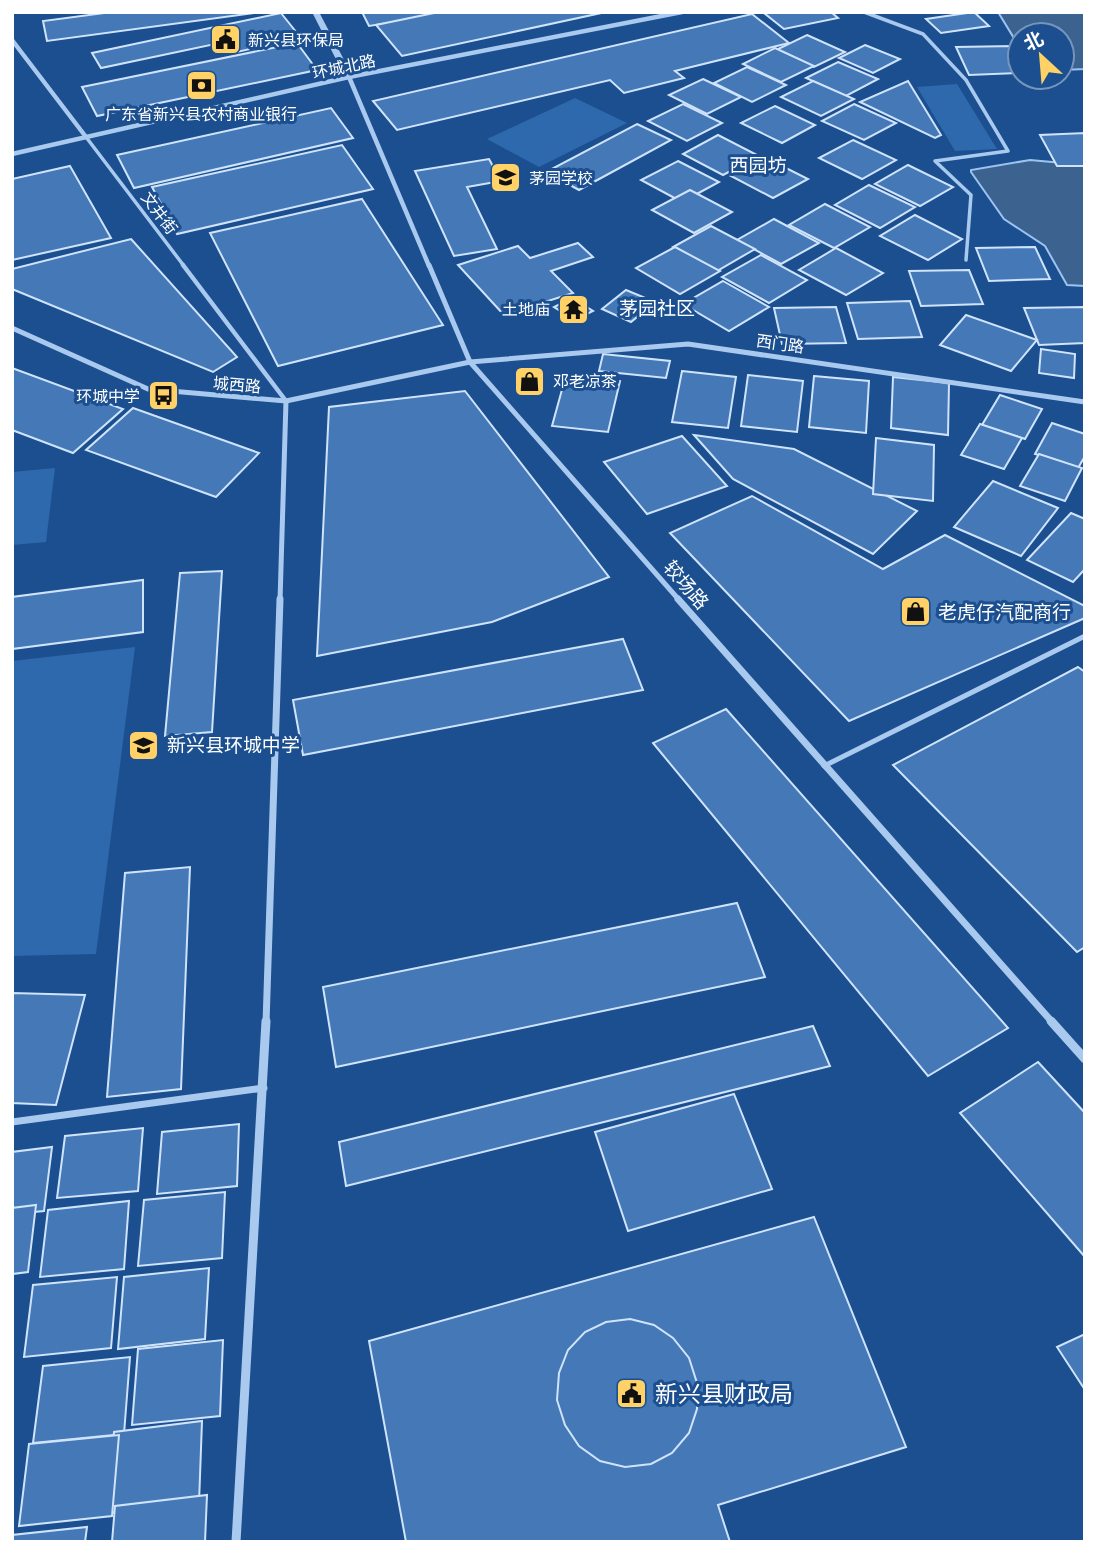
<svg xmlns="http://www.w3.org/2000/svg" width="1097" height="1554" font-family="Roboto,'Noto Sans SC',sans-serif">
	<rect width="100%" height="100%" fill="#1b4f8f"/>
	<g fill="#2e69ad">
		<path d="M957,84L997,149L955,151L917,87Z"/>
		<path d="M575,98L627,123L539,167L487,139Z"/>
		<path d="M55,468L46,542L12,545V472Z"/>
		<path d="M135,647L96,954L12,956V661Z"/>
	</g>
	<g fill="#3c6290" stroke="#9cc4f0" stroke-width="2">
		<path d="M998,12H1085V69L1062,70V35H1020V48Z"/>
		<path d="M1030,160L1085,165V286L1067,285L1045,246L1004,219L971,172V170Z"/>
	</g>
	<g fill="#4478b7" stroke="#cfe3fa" stroke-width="2">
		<path d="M112,12H261L47,41L43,21Z"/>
		<path d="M362,12H439L441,15L369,26Z"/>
		<path d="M439,12H606L402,56L376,25Z"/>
		<path d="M831,12L838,18L784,29L764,13Z"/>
		<path d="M974,12L989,26L941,33L926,19Z"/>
		<path d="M281,13L301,38L237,52L229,41L101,68L92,53Z"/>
		<path d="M752,14L789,43L675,71L684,78L624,93L610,80L397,130L373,101Z"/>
		<path d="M807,35L845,52L814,67L776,50Z"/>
		<path d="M297,43L317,70L97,116L82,87Z"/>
		<path d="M865,45L900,59L873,73L839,58Z"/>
		<path d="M1014,46L1020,57V73L969,75L956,47Z"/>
		<path d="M775,48L814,66L781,82L743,64Z"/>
		<path d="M838,62L878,79L846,96L806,78Z"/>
		<path d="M747,67L786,85L752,102L714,83Z"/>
		<path d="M703,79L741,97L707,114L669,95Z"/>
		<path d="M813,81L854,99L821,116L781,97Z"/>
		<path d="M908,81L941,135L935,138L860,102Z"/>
		<path d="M683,104L722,123L687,141L648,121Z"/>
		<path d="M854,104L896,123L864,140L822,121Z"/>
		<path d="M775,106L815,125L782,143L741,123Z"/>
		<path d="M331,108L353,138L134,188L117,155Z"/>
		<path d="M637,124L671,140L579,190L546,172Z"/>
		<path d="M1085,133V166H1057L1040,135Z"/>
		<path d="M718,135L759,156L723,175L683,154Z"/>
		<path d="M853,140L896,160L862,179L819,158Z"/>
		<path d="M342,145L373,189L177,234L152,187Z"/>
		<path d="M766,158L808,179L773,198L731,176Z"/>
		<path d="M489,159L501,181L467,187L497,249L454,256L415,171Z"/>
		<path d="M678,161L719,182L682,202L641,180Z"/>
		<path d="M908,165L953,187L920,206L875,184Z"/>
		<path d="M70,166L111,238L12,260V179Z"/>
		<path d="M869,185L915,207L880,228L835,205Z"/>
		<path d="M690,190L732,212L694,233L652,210Z"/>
		<path d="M362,199L443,325L278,366L210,233Z"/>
		<path d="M825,204L870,227L834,248L789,225Z"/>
		<path d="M915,215L962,239L928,260L880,236Z"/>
		<path d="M774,219L819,243L781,264L737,240Z"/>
		<path d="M711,226L755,249L717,271L673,247Z"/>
		<path d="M131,239L237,357L213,372L12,289V269Z"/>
		<path d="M578,243L593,257L551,271L573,293L504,315L458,265L518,246L530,258Z"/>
		<path d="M675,247L720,271L680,294L636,268Z"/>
		<path d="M1035,247L1050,279L989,281L976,248Z"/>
		<path d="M836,248L883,273L846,295L799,270Z"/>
		<path d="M761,255L807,280L769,303L722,277Z"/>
		<path d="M969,270L983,304L921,306L909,271Z"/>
		<path d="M723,281L769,307L729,331L683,304Z"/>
		<path d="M626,290L655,302L631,322L602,309Z"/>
		<path d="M572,298L593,311L575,320L554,307Z"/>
		<path d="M910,301L922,337L858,339L847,303Z"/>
		<path d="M836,307L846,343L782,344L774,308Z"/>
		<path d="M1085,307V343L1039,345L1024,308Z"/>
		<path d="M966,315L1037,340L1011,371L940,345Z"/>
		<path d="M1041,349L1075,354L1074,378L1039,373Z"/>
		<path d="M603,354L670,361L666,378L599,371Z"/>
		<path d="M12,368L123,409L73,453L12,430Z"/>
		<path d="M682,371L736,377L728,428L672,422Z"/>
		<path d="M566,375L620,381L608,432L552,426Z"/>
		<path d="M748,375L803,381L797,432L741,426Z"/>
		<path d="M814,376L869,381L866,433L809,427Z"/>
		<path d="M893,377L949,383L948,435L891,428Z"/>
		<path d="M465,391L609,577L492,622L317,656L329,407Z"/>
		<path d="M1000,395L1042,409L1025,439L982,425Z"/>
		<path d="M133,408L259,453L216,497L86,450Z"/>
		<path d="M1052,423L1085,434V456L1078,468L1035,454Z"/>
		<path d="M980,424L1022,438L1004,469L961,455Z"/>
		<path d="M694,435L794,449L917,511L873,554L733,479Z"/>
		<path d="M682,436L727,486L647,514L604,462Z"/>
		<path d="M876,438L934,445L933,501L873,494Z"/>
		<path d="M1039,454L1082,468L1065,501L1020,486Z"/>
		<path d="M993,481L1058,508L1021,556L954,527Z"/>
		<path d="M752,496L883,569L945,535L1085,606V618L849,721L670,533Z"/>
		<path d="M1071,513L1085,519V569L1073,582L1027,560Z"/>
		<path d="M222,571L212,732L165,736L180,573Z"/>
		<path d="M143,580V632L12,649V597Z"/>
		<path d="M623,639L643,690L303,755L293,700Z"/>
		<path d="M1078,667L1085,672V947L1077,952L893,765Z"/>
		<path d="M726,709L1008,1028L928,1076L653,743Z"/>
		<path d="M190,867L181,1089L107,1097L125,873Z"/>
		<path d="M737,903L765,977L336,1067L323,987Z"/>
		<path d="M12,993L85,995L56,1105L12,1103Z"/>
		<path d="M813,1026L830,1066L346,1186L339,1142Z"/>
		<path d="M1038,1062L1085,1113V1257L960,1113Z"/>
		<path d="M734,1094L772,1189L628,1231L595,1132Z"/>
		<path d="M239,1124L237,1186L157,1194L162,1132Z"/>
		<path d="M143,1128L138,1191L57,1198L65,1136Z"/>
		<path d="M52,1147L44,1211L12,1214V1152Z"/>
		<path d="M225,1192L222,1258L138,1266L144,1200Z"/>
		<path d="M129,1201L124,1269L40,1277L48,1210Z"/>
		<path d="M36,1205L28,1272L12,1274V1208Z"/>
		<path d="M814,1217L906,1447L718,1505L730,1542H406L369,1341Z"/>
		<path d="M209,1268L205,1339L118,1349L124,1277Z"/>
		<path d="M117,1277L111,1348L24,1357L33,1285Z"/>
		<path d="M630,1319L654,1325L673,1338L689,1358L697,1383V1409L689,1433L672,1453L651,1464L625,1467L600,1461L579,1446L565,1425L557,1400L559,1373L568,1350L585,1332L606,1322Z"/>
		<path d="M1085,1334V1390L1057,1347Z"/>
		<path d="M223,1340L220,1416L132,1425L138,1349Z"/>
		<path d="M130,1357L124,1434L33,1443L43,1366Z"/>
		<path d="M202,1421L199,1503L107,1513L114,1432Z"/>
		<path d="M119,1435L112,1516L19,1526L29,1444Z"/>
		<path d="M207,1495L205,1542H112L115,1506Z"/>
		<path d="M87,1527L85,1542H12V1535Z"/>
	</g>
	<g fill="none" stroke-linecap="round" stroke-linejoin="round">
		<g stroke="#a9c9ee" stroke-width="3.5">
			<path d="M864,12L923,34L966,80L1008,151L935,161L971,195L966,260"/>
			<path d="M86,137L184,266"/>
		</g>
		<path stroke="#a9c9ee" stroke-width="4.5" d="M183,265L286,401"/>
		<path stroke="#a9c9ee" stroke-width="5" d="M824,766L1085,636"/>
		<path stroke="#a9c9ee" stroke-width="7" d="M12,1122L264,1088"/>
		<g stroke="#a9c9ee" stroke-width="4.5">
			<path d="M12,40L86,137"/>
			<path d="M349,77L429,266"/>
			<path d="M12,154L349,77L682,12"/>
		</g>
		<g stroke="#a9c9ee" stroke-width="5">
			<path d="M429,265L470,362L680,601"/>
			<path d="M12,328L148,389L286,401L470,362L688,344L1085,402"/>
			<path d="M280,601L286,401"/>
		</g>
		<g stroke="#a9c9ee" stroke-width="7">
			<path d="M678,599L1053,1023"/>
			<path d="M266,1023L280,599"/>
		</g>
		<g stroke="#a9c9ee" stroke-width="9">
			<path d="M1051,1021L1085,1059"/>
			<path d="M236,1542L266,1021"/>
		</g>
		<path fill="#a9c9ee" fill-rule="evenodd" d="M312,12H319L353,77L352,79L345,77Z"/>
	</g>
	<defs>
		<symbol id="civic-square" viewBox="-11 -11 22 22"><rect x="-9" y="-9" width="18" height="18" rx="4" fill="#ffd166" stroke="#1b4f8f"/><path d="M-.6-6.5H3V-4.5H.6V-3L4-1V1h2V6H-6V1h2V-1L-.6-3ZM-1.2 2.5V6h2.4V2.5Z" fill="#111"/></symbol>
		<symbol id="bank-square" viewBox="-11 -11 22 22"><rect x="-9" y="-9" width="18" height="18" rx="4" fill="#ffd166" stroke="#1b4f8f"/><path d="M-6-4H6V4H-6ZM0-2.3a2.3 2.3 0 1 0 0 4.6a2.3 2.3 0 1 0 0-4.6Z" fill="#111"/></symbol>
		<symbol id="school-square" viewBox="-11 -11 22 22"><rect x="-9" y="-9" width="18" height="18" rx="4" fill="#ffd166" stroke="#1b4f8f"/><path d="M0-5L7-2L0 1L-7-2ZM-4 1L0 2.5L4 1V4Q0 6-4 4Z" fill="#111"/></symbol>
		<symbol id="temple-square" viewBox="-11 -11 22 22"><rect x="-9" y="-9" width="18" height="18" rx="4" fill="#ffd166" stroke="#1b4f8f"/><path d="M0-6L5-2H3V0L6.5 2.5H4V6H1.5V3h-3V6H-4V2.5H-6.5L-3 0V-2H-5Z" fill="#111"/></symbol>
		<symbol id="shop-square" viewBox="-11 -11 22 22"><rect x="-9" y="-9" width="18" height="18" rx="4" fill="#ffd166" stroke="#1b4f8f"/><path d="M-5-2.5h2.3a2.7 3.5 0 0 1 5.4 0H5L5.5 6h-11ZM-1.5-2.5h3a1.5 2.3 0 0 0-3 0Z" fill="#111"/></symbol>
		<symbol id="bus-square" viewBox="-11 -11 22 22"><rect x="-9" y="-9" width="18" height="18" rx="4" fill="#ffd166" stroke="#1b4f8f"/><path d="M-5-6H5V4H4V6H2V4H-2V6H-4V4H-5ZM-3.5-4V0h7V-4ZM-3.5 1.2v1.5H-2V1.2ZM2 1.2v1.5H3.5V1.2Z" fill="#111"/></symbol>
	</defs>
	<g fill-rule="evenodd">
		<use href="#civic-square" x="208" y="22" width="35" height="35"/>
		<use href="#bank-square" x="184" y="68" width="35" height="35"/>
		<use href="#school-square" x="488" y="160" width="35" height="35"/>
		<use href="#temple-square" x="556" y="292" width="35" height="35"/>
		<use href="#shop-square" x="512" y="364" width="35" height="35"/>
		<use href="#bus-square" x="146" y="378" width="35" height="35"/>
		<use href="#shop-square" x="898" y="594" width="35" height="35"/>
		<use href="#school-square" x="126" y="728" width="35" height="35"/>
		<use href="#civic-square" x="614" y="1376" width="35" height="35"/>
	</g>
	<g text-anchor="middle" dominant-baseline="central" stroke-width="6" stroke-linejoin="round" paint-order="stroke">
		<g font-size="16" fill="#fff" stroke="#1b4f8f" text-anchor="start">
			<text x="248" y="40">新兴县环保局</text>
			<text x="201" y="114" text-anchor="middle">广东省新兴县农村商业银行</text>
			<text x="529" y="178">茅园学校</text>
			<text x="550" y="309" text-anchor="end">土地庙</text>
			<text x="553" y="381">邓老凉茶</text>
			<text x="140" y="396" text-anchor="end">环城中学</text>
		</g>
		<g font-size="16" fill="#fff" stroke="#1b4f8f">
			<text transform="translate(344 67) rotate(-12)">环城北路</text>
			<text transform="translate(159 213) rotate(53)">文井街</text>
			<text transform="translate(780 344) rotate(8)">西门路</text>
			<text transform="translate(237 385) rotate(5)">城西路</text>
		</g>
		<g font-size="19" fill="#fff" stroke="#1b4f8f">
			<text x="758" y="165">西园坊</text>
			<text x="657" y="308">茅园社区</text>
		</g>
		<g font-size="19" fill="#fff" stroke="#1b4f8f">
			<text transform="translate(686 585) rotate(49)">较场路</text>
		</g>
		<g font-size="19" fill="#fff" stroke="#1b4f8f" text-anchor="start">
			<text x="938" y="612">老虎仔汽配商行</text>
			<text x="167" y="745">新兴县环城中学</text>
		</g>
		<g font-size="23" fill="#fff" stroke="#1b4f8f" text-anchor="start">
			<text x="655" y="1394">新兴县财政局</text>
		</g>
	</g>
	<rect width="1097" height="1554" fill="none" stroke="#ffffff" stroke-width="28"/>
	<g transform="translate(1041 56) rotate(334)"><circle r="33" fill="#1b4f8f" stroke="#7695bc" stroke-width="2"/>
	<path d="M0-5L12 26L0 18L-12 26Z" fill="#ffd166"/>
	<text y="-10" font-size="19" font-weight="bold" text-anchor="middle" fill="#ffffff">北</text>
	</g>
</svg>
